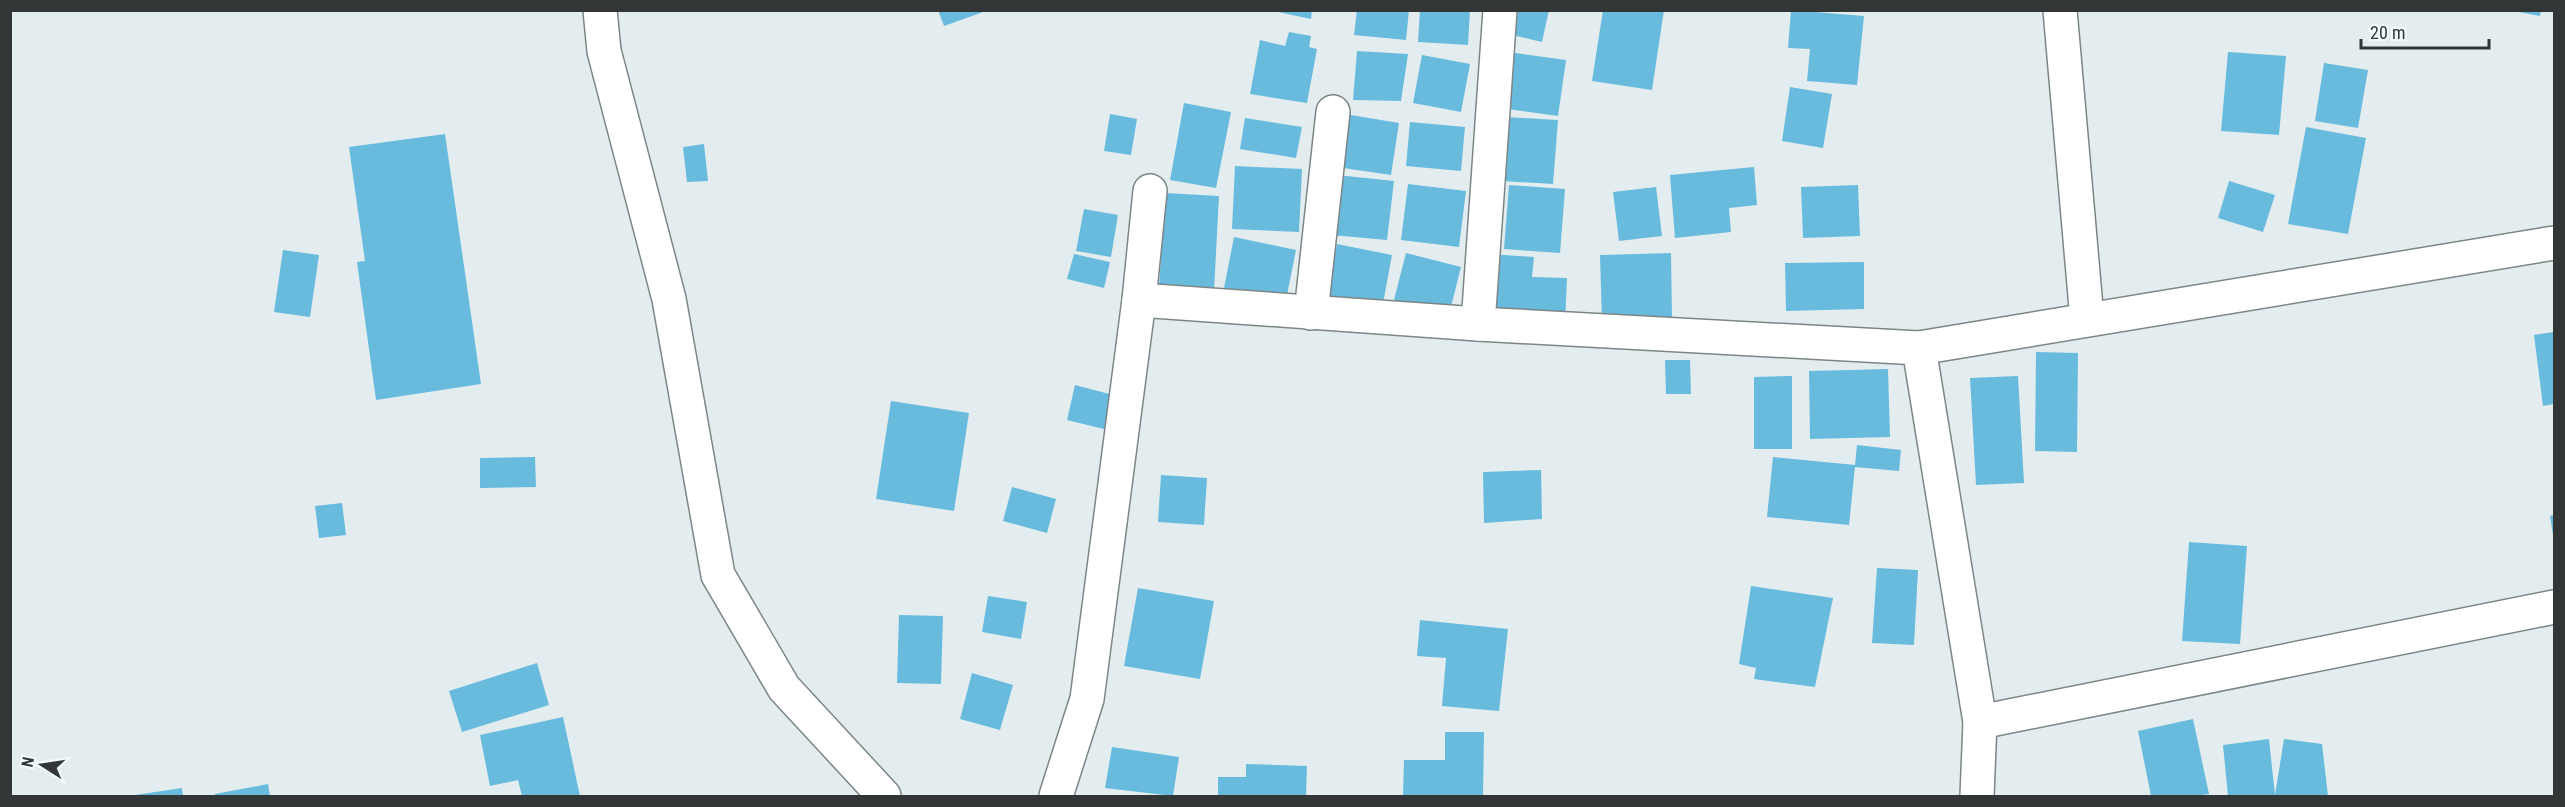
<svg xmlns="http://www.w3.org/2000/svg" width="2565" height="807" font-family="'Roboto Condensed',sans-serif">
	<rect width="100%" height="100%" fill="#e3edef"/>
	<g fill="#68bbdd">
		<path d="M938,10H986V11L944,26Z"/>
		<path d="M1269,10H1312L1311,19Z"/>
		<path d="M1357,10H1409L1406,40L1354,35Z"/>
		<path d="M1420,10H1470L1468,45L1418,42Z"/>
		<path d="M1513,10H1549L1542,42L1508,34Z"/>
		<path d="M1603,10H1664L1652,90L1592,81Z"/>
		<path d="M1791,10L1864,16L1857,85L1807,81L1810,49L1788,48Z"/>
		<path d="M2508,10H2541L2540,16Z"/>
		<path d="M1289,32L1311,36L1309,47L1317,49L1307,103L1250,94L1260,40L1285,46Z"/>
		<path d="M1357,51L1408,54L1401,101L1353,100Z"/>
		<path d="M1508,52L1566,60L1558,116L1500,108Z"/>
		<path d="M2228,52L2286,56L2279,135L2221,131Z"/>
		<path d="M1422,55L1470,64L1461,112L1413,103Z"/>
		<path d="M2324,63L2368,70L2358,128L2315,121Z"/>
		<path d="M1790,87L1832,94L1823,148L1782,141Z"/>
		<path d="M1184,103L1231,112L1216,188L1170,180Z"/>
		<path d="M1110,114L1137,119L1131,155L1104,151Z"/>
		<path d="M1345,114L1399,123L1391,175L1336,167Z"/>
		<path d="M1506,117L1558,120L1553,184L1502,181Z"/>
		<path d="M1245,118L1302,127L1296,158L1240,149Z"/>
		<path d="M1410,122L1465,127L1461,171L1406,166Z"/>
		<path d="M2306,127L2366,138L2348,234L2288,224Z"/>
		<path d="M445,134L481,384L376,400L357,262L365,261L349,147Z"/>
		<path d="M704,144L708,181L687,182L683,147Z"/>
		<path d="M1235,166L1302,169L1299,232L1232,229Z"/>
		<path d="M1754,167L1757,205L1729,208L1731,232L1675,238L1670,175Z"/>
		<path d="M1337,175L1394,181L1387,240L1331,235Z"/>
		<path d="M2229,181L2275,195L2263,232L2218,218Z"/>
		<path d="M1408,184L1466,191L1459,247L1401,240Z"/>
		<path d="M1509,185L1565,189L1560,253L1504,249Z"/>
		<path d="M1858,185L1860,236L1803,238L1801,187Z"/>
		<path d="M1656,187L1662,236L1619,241L1613,192Z"/>
		<path d="M1165,193L1219,196L1214,291L1159,288Z"/>
		<path d="M1084,209L1118,215L1111,257L1076,251Z"/>
		<path d="M1234,237L1296,250L1286,300L1224,288Z"/>
		<path d="M1337,244L1392,255L1382,309L1327,300Z"/>
		<path d="M283,250L319,255L310,317L274,312Z"/>
		<path d="M1406,253L1461,267L1449,315L1394,300Z"/>
		<path d="M1671,253L1672,320L1602,322L1600,255Z"/>
		<path d="M1074,254L1110,262L1104,288L1067,279Z"/>
		<path d="M1489,254L1534,257L1532,277L1567,278L1565,323L1486,319Z"/>
		<path d="M1864,262V309L1786,311L1785,263Z"/>
		<path d="M2554,332V404L2543,406L2534,335Z"/>
		<path d="M2036,352L2078,353L2077,452L2035,451Z"/>
		<path d="M1665,360H1690L1691,394H1666Z"/>
		<path d="M1888,369L1890,437L1810,439L1809,371Z"/>
		<path d="M1792,376V449H1754V377Z"/>
		<path d="M2018,376L2024,483L1976,485L1970,378Z"/>
		<path d="M1075,385L1121,397L1112,431L1067,420Z"/>
		<path d="M891,401L969,413L954,511L876,499Z"/>
		<path d="M1857,445L1901,450L1899,471L1855,467L1849,525L1767,517L1773,457L1855,465Z"/>
		<path d="M535,457L536,487L480,488V458Z"/>
		<path d="M1541,470L1542,519L1484,523L1483,472Z"/>
		<path d="M1161,475L1207,478L1204,525L1158,522Z"/>
		<path d="M1012,487L1056,499L1047,533L1003,521Z"/>
		<path d="M342,503L346,535L319,538L315,506Z"/>
		<path d="M2554,515V535H2553L2550,516Z"/>
		<path d="M2189,542L2247,546L2240,644L2182,641Z"/>
		<path d="M1877,568L1918,570L1914,645L1872,643Z"/>
		<path d="M1751,586L1833,598L1815,687L1754,679L1756,668L1739,664Z"/>
		<path d="M1138,588L1214,601L1200,679L1124,666Z"/>
		<path d="M988,596L1027,602L1021,639L982,632Z"/>
		<path d="M899,615L943,616L941,684L897,683Z"/>
		<path d="M1420,620L1508,629L1499,711L1442,706L1446,658L1417,656Z"/>
		<path d="M537,663L549,705L462,732L449,691Z"/>
		<path d="M972,673L1013,685L1000,730L960,719Z"/>
		<path d="M563,717L580,796H522L518,780L490,786L480,735Z"/>
		<path d="M2193,719L2209,794L2196,796H2151L2138,731Z"/>
		<path d="M1445,732H1484L1483,796H1403L1404,760H1445Z"/>
		<path d="M2269,739L2275,795L2284,739L2322,744L2328,796H2228L2223,745Z"/>
		<path d="M1112,747L1179,757L1173,796L1105,788Z"/>
		<path d="M1246,764L1307,766L1306,796H1218V777H1246Z"/>
		<path d="M268,784L270,796H215V794Z"/>
		<path d="M182,788L183,796H135V795Z"/>
	</g>
	<g fill="none" stroke-linecap="round" stroke-linejoin="round">
		<defs>
			<g id="minor">
				<path d="M2060,10L2087,319"/>
				<path d="M1139,300L1478,324L1919,348L1980,722L1977,796"/>
				<path d="M1311,313L1333,112"/>
				<path d="M1478,324L1500,10"/>
				<path d="M1919,348L2554,243"/>
				<path d="M1980,722L2554,607"/>
				<path d="M1056,796L1087,699L1139,300L1150,191"/>
			</g>
			<path id="major" d="M600,10L604,51L669,299L718,575L784,688L884,796"/>
		</defs>
		<use href="#minor" stroke="#7c8687" stroke-width="36"/>
		<use href="#major" stroke="#7c8687" stroke-width="36"/>
		<use href="#minor" stroke="#fff" stroke-width="33"/>
		<use href="#major" stroke="#fff" stroke-width="33"/>
	</g>
	<rect width="2565" height="807" fill="none" stroke="#323637" stroke-width="24"/>
	<g transform="translate(42 765) rotate(282)" stroke="#f0fbfc" stroke-width="4.5" paint-order="stroke">
	<path d="M0-4.5L10 22L0 15L-10 22Z" fill="#323637"/>
	<text y="-9" font-size="16" font-weight="bold" text-anchor="middle" fill="#323637">N</text>
	</g>
	<path d="M2361 39v9h128v-9" fill="none" stroke="#323637" stroke-width="3"/>
	<text x="2370" y="39" font-size="18" fill="#323637" stroke="#f0fbfc" stroke-width="4.5" paint-order="stroke">20 m</text>
</svg>
